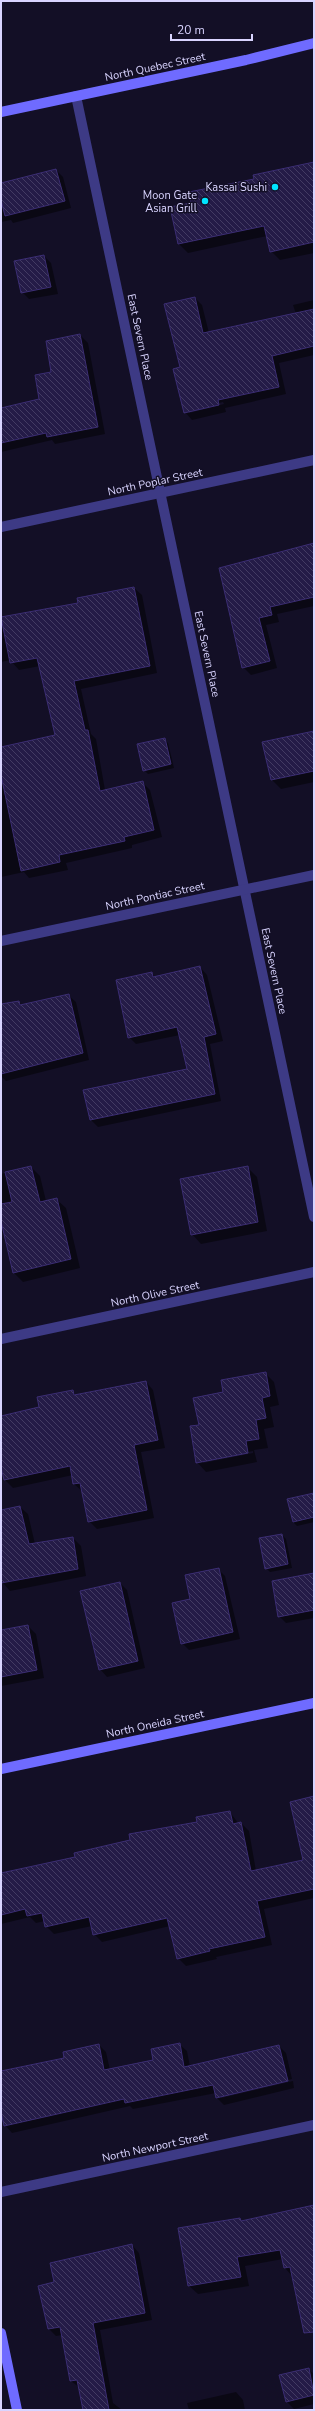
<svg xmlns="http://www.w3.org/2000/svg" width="315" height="2411" font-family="'Nunito Sans',sans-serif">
	<defs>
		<pattern id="building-back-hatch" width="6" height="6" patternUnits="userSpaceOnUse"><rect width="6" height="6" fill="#241b47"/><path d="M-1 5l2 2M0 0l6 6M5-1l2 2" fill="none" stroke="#433b63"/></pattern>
	</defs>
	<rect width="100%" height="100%" fill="#130f26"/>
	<g fill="#0007" fill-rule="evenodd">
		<path d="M314,163V253L280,260L271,251L267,236L188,253L178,243L255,179Z"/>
		<path d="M56,170L63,177L71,208L13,223L11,220L1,222V184Z"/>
		<path d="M44,256L51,263L58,294L29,299L22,292Z"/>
		<path d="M195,298L202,305L209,333L296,314L293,305L314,300V355L279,363L286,394L225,408L226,412L192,420L185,412L181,368ZM223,402L224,404L189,413V410Z"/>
		<path d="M80,335L88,343L105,434L55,444L52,440L1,452V408L41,399L52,373Z"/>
		<path d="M314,544V606L277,614L279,622L266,625L277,668L251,675L243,667L277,552Z"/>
		<path d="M134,588L142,595L157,673L81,689L91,734L96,739L105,790L142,782L150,790L162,837L132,845V848L66,863L68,870L29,878L24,872L1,877V748L56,736L40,666L19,670L10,660L1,662V618L79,603Z"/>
		<path d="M314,732V782L281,789L272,780Z"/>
		<path d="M164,739L168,743L174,768L148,774L144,770Z"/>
		<path d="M200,967L207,975L223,1041L210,1044L221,1101L98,1127L91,1120L188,1070L180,1035L136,1044L129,1037L152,973L156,978Z"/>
		<path d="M68,995L76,1002L89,1060L6,1081L1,1076V1005L19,1002L23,1005Z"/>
		<path d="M31,1167L40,1176L46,1201L56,1199L66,1208L80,1268L23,1282L14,1273L1,1217V1174Z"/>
		<path d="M248,1168L257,1177L267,1231L201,1244L192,1234Z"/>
		<path d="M265,1373L274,1382L279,1405L270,1407L274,1427L264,1429L268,1448L254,1450L257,1462L206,1472L197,1462L200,1425L224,1393ZM253,1451V1453L203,1463V1461Z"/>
		<path d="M146,1382L153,1390L165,1448L141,1452L154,1518L97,1529L89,1521L82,1491L74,1484L73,1475L13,1488L5,1480L4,1474L1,1475V1417L40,1408L72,1391L77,1396Z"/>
		<path d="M314,1495V1522L297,1526L293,1522Z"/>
		<path d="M20,1507L28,1514L35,1544L73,1538L81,1546L86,1576L10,1591L3,1583L1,1511Z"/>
		<path d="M282,1535L286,1539L292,1568L270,1572L266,1568Z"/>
		<path d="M218,1569L225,1576L240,1639L189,1650L182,1643L191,1600Z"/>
		<path d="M314,1574V1618L286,1623L279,1616Z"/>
		<path d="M120,1583L127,1590L145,1668L107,1677L100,1669Z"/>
		<path d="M28,1626L36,1634L44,1678L1,1686V1631Z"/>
		<path d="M314,1797V1898L264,1909L272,1945L216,1957L217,1959L186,1966L178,1958L170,1926L102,1942L94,1934L92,1926L54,1934L46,1926L45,1921L36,1923L30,1917L1,1924V1873L76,1858L230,1812L238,1823H241L249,1831L256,1871L304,1861Z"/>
		<path d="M179,2044L187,2051L190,2067L279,2046L286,2053L292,2079L221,2096V2098L293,2081L294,2088L224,2105L217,2098L216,2093L133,2109L130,2106L12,2133L5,2125L1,2107V2072L65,2059L99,2045L106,2052L110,2070L154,2061Z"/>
		<path d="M314,2206V2301L285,2268L283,2259L245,2266L249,2286L198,2294L189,2286L240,2219L242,2221Z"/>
		<path d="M132,2245L139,2253L152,2320L100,2330L113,2403L122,2410H84L80,2388L71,2381L62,2335L56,2336L49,2329L55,2283Z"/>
		<path d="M308,2369L314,2374V2404L294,2409L287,2402Z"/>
		<path d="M236,2392L243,2400L245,2410H189L187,2403Z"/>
	</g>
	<g fill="url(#building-back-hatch)" stroke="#3b2d73">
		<path d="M314,162V242L270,252L264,226L178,244L170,207L191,203L189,192L254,179L253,175Z"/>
		<path d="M56,169L65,201L5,216L1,200V183Z"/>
		<path d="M44,255L51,287L21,293L14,261Z"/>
		<path d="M195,297L203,333L314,309V346L272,356L279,387L218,400L219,405L184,413L173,369L180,367L164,304Z"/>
		<path d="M80,334L98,427L47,437L46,433L1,443V408L39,399L35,375L51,372L46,341Z"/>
		<path d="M314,543V597L270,607L272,615L259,618L270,661L242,668L219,568Z"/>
		<path d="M134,587L150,666L74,681L85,730H88L100,791L143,781L154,830L124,837L125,841L59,855L60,862L21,871L1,775V747L55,735L37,658L10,663L1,617L78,603L77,598Z"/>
		<path d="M314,731V771L271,780L262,742Z"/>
		<path d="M165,738L171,764L143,771L137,744Z"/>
		<path d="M200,966L216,1034L204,1037L215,1094L90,1120L83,1090L187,1069L177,1027L128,1038L116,980L152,972L153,977Z"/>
		<path d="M69,994L83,1053L1,1074V1004L19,1001L20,1005Z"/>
		<path d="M31,1166L40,1202L57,1198L71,1259L13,1273L1,1221V1204L12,1202L5,1172Z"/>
		<path d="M248,1166L258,1222L191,1235L180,1179Z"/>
		<path d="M266,1372L270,1396L262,1398L266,1418L256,1420L259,1439L246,1441L248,1453L196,1463L190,1426L199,1425L193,1398L223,1392L221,1380Z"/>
		<path d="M146,1381L158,1440L134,1445L147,1510L88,1522L80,1483L73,1484L70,1466L4,1480L1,1467V1416L39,1407L37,1397L73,1390L74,1395Z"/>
		<path d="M314,1493V1517L293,1522L287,1499Z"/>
		<path d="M20,1506L29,1544L73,1537L78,1569L1,1583V1510Z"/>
		<path d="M282,1534L288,1564L265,1569L259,1538Z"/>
		<path d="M219,1568L233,1632L181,1644L172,1603L190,1599L185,1575Z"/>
		<path d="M314,1573V1610L278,1617L272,1581Z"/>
		<path d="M120,1582L138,1661L99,1670L80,1591Z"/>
		<path d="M28,1625L37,1670L1,1677V1630Z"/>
		<path d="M314,1796V1889L257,1901L265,1937L209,1949L210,1951L177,1959L167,1918L93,1935L89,1917L45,1927L42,1913L27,1916L25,1909L1,1915V1873L75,1857L74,1853L130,1840L129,1834L197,1822L196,1817L230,1811L233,1824L241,1822L251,1871L303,1860L290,1802Z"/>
		<path d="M180,2043L184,2067L279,2045L288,2081L216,2098L213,2085L125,2103L124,2099L4,2126L1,2112V2071L64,2058L63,2052L99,2044L104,2070L153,2060L151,2049Z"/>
		<path d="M314,2205V2332L304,2333L290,2267L284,2268L280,2250L237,2257L241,2277L188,2286L178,2228L240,2218L241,2221Z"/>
		<path d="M132,2244L145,2313L93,2323L109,2410H83L77,2380L70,2381L60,2327L48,2329L38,2286L54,2282L50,2263Z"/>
		<path d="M309,2368L314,2395L286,2402L279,2375Z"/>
	</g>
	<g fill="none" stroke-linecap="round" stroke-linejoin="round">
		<g stroke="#3d3a85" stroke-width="10">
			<path d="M76,96L314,1217"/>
			<path d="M1,527L314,460"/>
			<path d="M1,941L314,875"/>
			<path d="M1,1339L314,1272"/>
			<path d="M1,2192L314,2125"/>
		</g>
		<g stroke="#6f6bff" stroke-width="10">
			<path d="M1,112L246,60L314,43"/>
			<path d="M1,1769L314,1703"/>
			<path d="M1,2333L17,2410"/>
		</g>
	</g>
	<g fill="#00e5ff" stroke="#130f26" stroke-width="1.5">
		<circle cx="275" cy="187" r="4"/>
		<circle cx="205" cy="201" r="4"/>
	</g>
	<g text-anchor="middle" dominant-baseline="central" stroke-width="3" stroke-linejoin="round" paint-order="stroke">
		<g font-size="11" fill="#d9d4ff" stroke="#130f26">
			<text transform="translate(155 67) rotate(-12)">North Quebec Street</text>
			<text transform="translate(140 337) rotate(78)">East Severn Place</text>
			<text transform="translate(155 482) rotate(-12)">North Poplar Street</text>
			<text transform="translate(207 654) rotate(78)">East Severn Place</text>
			<text transform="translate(155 896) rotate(-12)">North Pontiac Street</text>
			<text transform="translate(274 971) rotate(78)">East Severn Place</text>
			<text transform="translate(155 1294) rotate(-12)">North Olive Street</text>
			<text transform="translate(155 1724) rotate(-12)">North Oneida Street</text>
			<text transform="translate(155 2147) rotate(-12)">North Newport Street</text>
		</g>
		<g font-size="11" fill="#d9d4ff" stroke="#130f26" text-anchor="end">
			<text x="267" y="187">Kassai Sushi</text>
			<text x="197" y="195">Moon Gate<tspan x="197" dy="13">Asian Grill</tspan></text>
		</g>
	</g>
	<rect width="315" height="2411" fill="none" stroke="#d9d4ff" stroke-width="4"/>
	<path d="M171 34v6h81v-6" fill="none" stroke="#d9d4ff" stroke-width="2"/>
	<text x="177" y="34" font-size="12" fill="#d9d4ff" stroke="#130f26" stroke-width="3" paint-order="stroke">20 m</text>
</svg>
